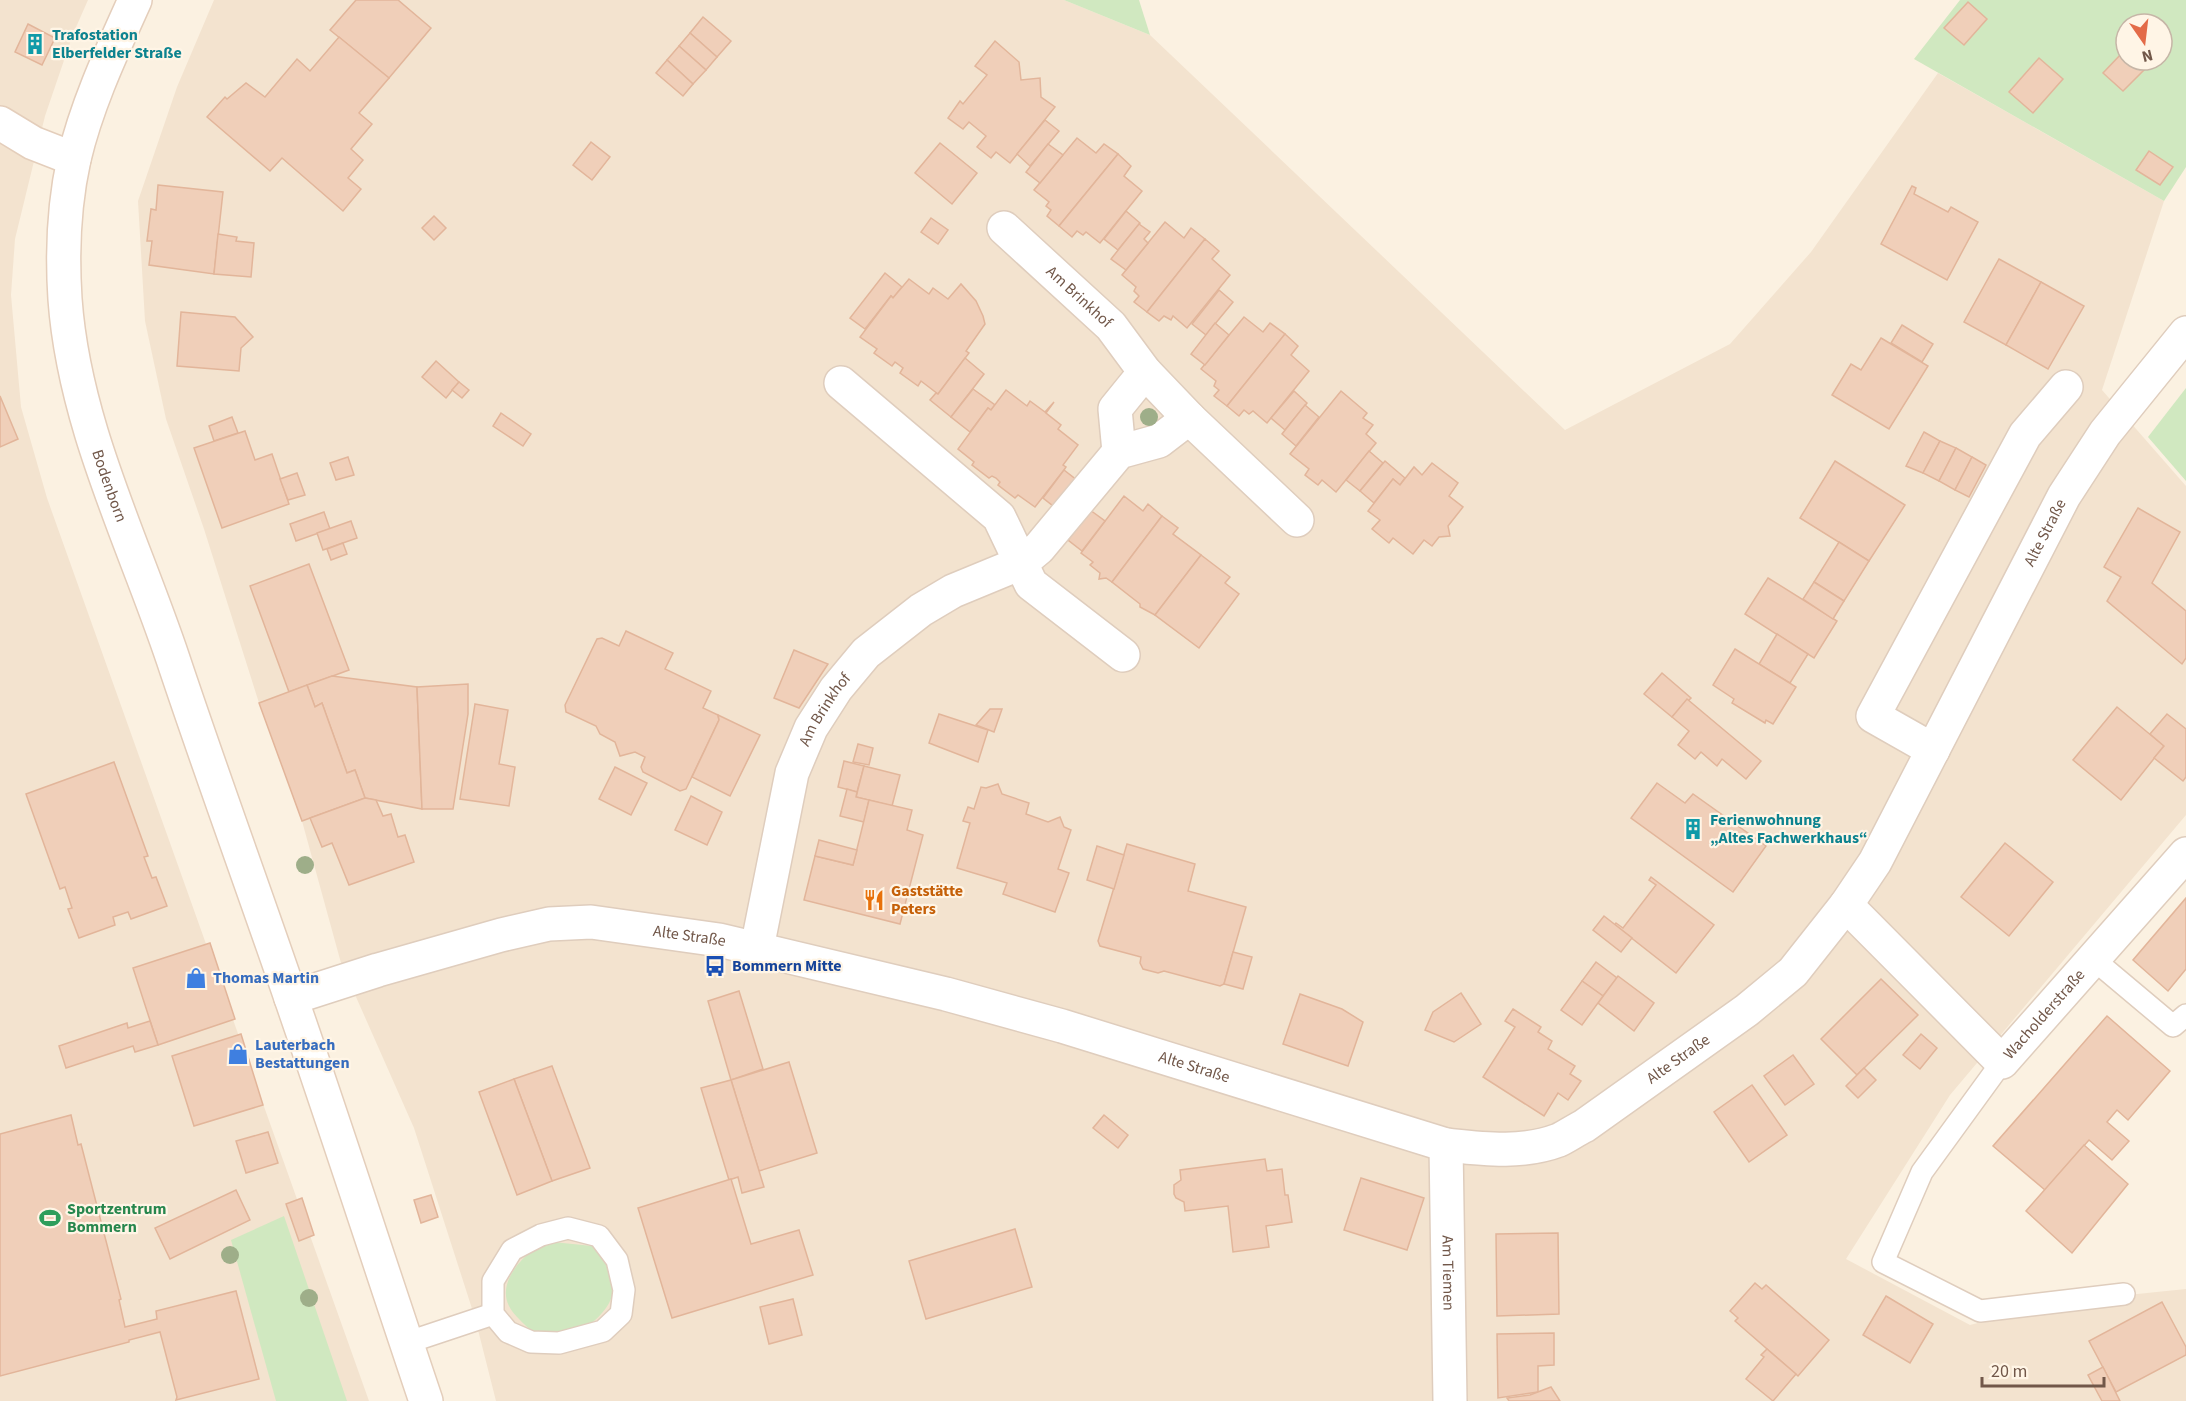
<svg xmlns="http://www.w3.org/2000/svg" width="2186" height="1401" font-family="'Source Sans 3',sans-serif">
	<rect width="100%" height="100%" fill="#fbf1e1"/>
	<g fill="#f3e3cf">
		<path d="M0,0H88L73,34L45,116L15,239L11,295L21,407L47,498L369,1401H0Z"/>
		<path d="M214,0H1064L1150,35L1565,430L1730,344L1811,252L1938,73L2164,201L2102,390L2186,486V815L1950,1095L1846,1259L1970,1325L2059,1302L2186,1289V1401H496L475,1318L414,1128L341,963L302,821L259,703L204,529L166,419L145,321L138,201L177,87Z"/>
	</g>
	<g fill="#d0e8c0" fill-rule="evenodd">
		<path d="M1064,0H1139L1150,35Z"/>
		<path d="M1960,0H2186V167L2164,201L1914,59ZM2126,24H2162V60H2126Z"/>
		<path d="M2186,388V481L2148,437Z"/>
		<path d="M284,1216L347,1401H276L231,1240Z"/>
		<path d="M553,1242L592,1246C617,1271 623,1296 594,1321C586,1327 575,1334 565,1334C554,1335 542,1333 532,1332C525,1324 514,1316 509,1306C498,1285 518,1260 535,1249C540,1246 547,1244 553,1242Z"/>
	</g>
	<g fill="#f0cfb9" stroke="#e2b59a" stroke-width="1.5">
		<path d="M356,0H398L431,28L389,78L330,30Z"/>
		<path d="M1968,2L1987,19L1964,45L1944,28Z"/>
		<path d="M703,17L731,41L717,57L690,33Z"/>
		<path d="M28,24L55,38L42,65L15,52Z"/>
		<path d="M690,33L717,57L706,70L679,46Z"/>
		<path d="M339,37L389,78L359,113L372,124L351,149L363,160L348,178L361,189L343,211L282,158L270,171L207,117L225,97L227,99L246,83L265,97L297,59L310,71Z"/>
		<path d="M995,41L1019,62L1021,80L1040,78L1041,97L1055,107L1010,163L996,152L991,158L977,147L986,136L969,122L963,129L948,118L960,101L963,104L987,75L975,66Z"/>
		<path d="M679,46L706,70L693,84L667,60Z"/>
		<path d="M2123,52L2126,54V60H2133L2144,70L2123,91L2103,73Z"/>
		<path d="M2039,58L2063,79L2033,113L2009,92Z"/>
		<path d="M667,60L693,84L683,96L656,73Z"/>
		<path d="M1045,120L1059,131L1030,166L1017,154Z"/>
		<path d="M1077,138L1096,153L1104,144L1118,154L1059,226L1047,216L1051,210L1046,206L1049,202L1034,190Z"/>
		<path d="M591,142L610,157L592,180L573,165Z"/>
		<path d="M940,143L977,173L952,204L915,173Z"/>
		<path d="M1048,144L1063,155L1040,183L1026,172Z"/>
		<path d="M2149,151L2173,167L2160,185L2136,170Z"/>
		<path d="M1118,154L1131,166L1124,176L1142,191L1100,243L1086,232L1083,235L1077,231L1072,237L1059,226Z"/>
		<path d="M158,185L223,192L214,274L149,265L152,241H147L151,209L156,210Z"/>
		<path d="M1912,186L1916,188L1914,194L1948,212L1951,207L1978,222L1947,280L1881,244Z"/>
		<path d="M1126,211L1140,223L1118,250L1104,239Z"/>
		<path d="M434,216L446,228L434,240L422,228Z"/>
		<path d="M931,218L948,230L938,244L921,232Z"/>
		<path d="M1165,222L1184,238L1191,228L1205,239L1147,312L1134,302L1139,296L1134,291L1136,287L1122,275Z"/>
		<path d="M1139,224L1150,232L1144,239L1148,243L1126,270L1111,259Z"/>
		<path d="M218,234L237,237L236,241L254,243L251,277L214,274Z"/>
		<path d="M1205,239L1219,251L1212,259L1230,275L1187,328L1173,316L1171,320L1164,316L1159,321L1147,312Z"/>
		<path d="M1999,259L2041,282L2006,345L1964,322Z"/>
		<path d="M885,273L902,287L893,298L891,296L865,329L850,318Z"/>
		<path d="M909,279L929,294L933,288L948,299L961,284L976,301L983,316L985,324L966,351L969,353L938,394L921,381L918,386L900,373L903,368L895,362L892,366L874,353L877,349L860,337L891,296L893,298Z"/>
		<path d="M2041,282L2084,306L2048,369L2006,345Z"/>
		<path d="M1219,290L1233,302L1206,335L1192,324Z"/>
		<path d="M181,312L235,317L253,337L241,348L239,371L177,366Z"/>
		<path d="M1244,317L1263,332L1270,323L1285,334L1227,406L1214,396L1219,390L1214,386L1216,381L1201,369Z"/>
		<path d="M1215,323L1229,335L1205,365L1191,354Z"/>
		<path d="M1902,325L1933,344L1922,362L1891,343Z"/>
		<path d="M1285,334L1298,346L1291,355L1309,371L1267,423L1253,411L1249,414L1244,410L1239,416L1227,406Z"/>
		<path d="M1881,338L1928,366L1889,429L1832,395L1851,364L1861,370Z"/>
		<path d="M965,358L984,374L951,417L930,400L936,393L938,394Z"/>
		<path d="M436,361L459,382L446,398L422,377Z"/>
		<path d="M459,382L469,390L462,398L452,390Z"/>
		<path d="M973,389L995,405L991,410L988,408L970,432L951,417Z"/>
		<path d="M1006,390L1027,406L1030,401L1045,412L1054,402L1046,413L1061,425L1058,429L1078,445L1063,465L1066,467L1064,470L1035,507L1018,495L1015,498L998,485L1000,482L996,478L992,476L989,478L972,465L974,462L958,449L988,408L991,410Z"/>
		<path d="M1294,391L1307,403L1285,430L1271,418Z"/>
		<path d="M1341,391L1367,413L1363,418L1373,425L1366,434L1376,443L1336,492L1322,480L1318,485L1305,475L1309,469L1290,454Z"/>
		<path d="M0,396L18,439L0,447Z"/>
		<path d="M1305,405L1319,417L1296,446L1282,434Z"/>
		<path d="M501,413L531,434L523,446L493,426Z"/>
		<path d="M232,417L238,433L214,441L209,426Z"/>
		<path d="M245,431L255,460L272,454L289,504L222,528L194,448Z"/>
		<path d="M1924,432L1940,441L1923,473L1906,466Z"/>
		<path d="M1940,441L1956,448L1939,481L1923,473Z"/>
		<path d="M1956,448L1972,457L1955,490L1939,481Z"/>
		<path d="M1369,451L1383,463L1360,491L1346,480Z"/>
		<path d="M348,457L354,475L336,480L330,463Z"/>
		<path d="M1972,457L1986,465L1969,497L1955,490Z"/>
		<path d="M1385,461L1405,478L1400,485L1393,479L1374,503L1360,491Z"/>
		<path d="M1835,461L1905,505L1869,561L1800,518Z"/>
		<path d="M1432,463L1458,483L1449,496L1463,507L1448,526L1450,536L1439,537L1432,546L1424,540L1413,554L1393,538L1389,543L1372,529L1380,520L1368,511L1393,479L1400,485L1414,467L1422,475Z"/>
		<path d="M1064,470L1078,481L1057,509L1043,498Z"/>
		<path d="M297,473L305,495L288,500L280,479Z"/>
		<path d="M1124,496L1143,511L1148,504L1162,516L1112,582L1106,578L1099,579L1100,573L1090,565L1093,562L1081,553Z"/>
		<path d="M2138,508L2180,532L2152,583L2186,611V658L2182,664L2107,601L2121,577L2104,567Z"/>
		<path d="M1090,510L1105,521L1082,551L1068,540Z"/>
		<path d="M324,512L330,529L296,541L290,524Z"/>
		<path d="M1162,516L1178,528L1173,534L1201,555L1155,615L1140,607V604L1112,582Z"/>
		<path d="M351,521L357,538L323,550L317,533Z"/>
		<path d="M1839,542L1869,561L1844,601L1814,582Z"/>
		<path d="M343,543L347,554L331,560L327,549Z"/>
		<path d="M1201,555L1230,577L1225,583L1239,594L1199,648L1155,615Z"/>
		<path d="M309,564L349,670L289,692L250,586Z"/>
		<path d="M1768,578L1837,621L1814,658L1745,614Z"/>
		<path d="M1814,582L1844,601L1833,619L1803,599Z"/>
		<path d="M626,631L673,653L665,669L711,691L703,708L718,715L719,720L686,789L680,791L643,772L641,767L645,757L635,752L620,756L615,742L600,734L596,726L566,712L565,705L597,639L602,638L619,646Z"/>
		<path d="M1777,634L1808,654L1790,683L1759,664Z"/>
		<path d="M1735,649L1796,687L1773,724L1766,720L1765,723L1732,703L1734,699L1713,685Z"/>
		<path d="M794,650L828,664L799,708L774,698Z"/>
		<path d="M1662,673L1691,698L1672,717L1644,694Z"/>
		<path d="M332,676L417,687L422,809L365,798L355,770L347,773L322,703L315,707L307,685Z"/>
		<path d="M468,684V714L453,809H422L417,687Z"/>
		<path d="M307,685L315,707L322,703L347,773L355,770L365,798L302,821L259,703Z"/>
		<path d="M1687,699L1761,761L1746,779L1722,759L1717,766L1701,752L1695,759L1678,745L1689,731L1672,717Z"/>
		<path d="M475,704L508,710L499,764L515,767L509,806L460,799Z"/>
		<path d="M2117,707L2164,746L2121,800L2073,760Z"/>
		<path d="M990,709H1002L994,732L976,725Z"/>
		<path d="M939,714L988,730L978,762L929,743Z"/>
		<path d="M2167,714L2186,729V777L2183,781L2154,758L2164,746L2150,734Z"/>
		<path d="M718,715L760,735L730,796L692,777L719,720Z"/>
		<path d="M858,744L873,748L869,765L853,762Z"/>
		<path d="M844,761L864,766L857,792L838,787Z"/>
		<path d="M114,762L148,856L144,857L152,878L156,877L167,906L131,919L128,912L113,917L115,925L79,938L68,909L72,908L65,887L60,889L26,794Z"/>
		<path d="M864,766L900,775L892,806L856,797Z"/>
		<path d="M615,767L647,783L631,815L599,799Z"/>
		<path d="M1657,783L1685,803L1693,794L1766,846L1733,892L1631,818Z"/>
		<path d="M998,784L1002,794L1029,803L1026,814L1048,822L1060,817L1064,827L1071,830L1058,869L1069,873L1055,912L1003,894L1007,883L957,868L970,823L963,821L968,807L974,809L981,787L986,788Z"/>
		<path d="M847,789L857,792L856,797L869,800L864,822L840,816Z"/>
		<path d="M691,796L722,812L707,845L675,830Z"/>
		<path d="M365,798L376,800L383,816L391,814L398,837L405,835L414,862L349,885L332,843L322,847L310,818Z"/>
		<path d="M869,800L912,810L907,830L923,835L900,924L804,900L815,856L853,865Z"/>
		<path d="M819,840L857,850L853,865L815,856Z"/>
		<path d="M2005,843L2053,882L2009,936L1961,897Z"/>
		<path d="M1127,844L1195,864L1188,891L1246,907L1224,984L1220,986L1164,971L1158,973L1143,969L1140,963L1141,957L1100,946L1098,941Z"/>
		<path d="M1097,846L1124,855L1114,889L1087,880Z"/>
		<path d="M1651,877L1714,925L1676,973L1615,925L1616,923L1623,928L1656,885L1649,880Z"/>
		<path d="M2186,898V969L2168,991L2133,960Z"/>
		<path d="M1604,916L1632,938L1621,952L1593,930Z"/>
		<path d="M210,943L235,1019L158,1045L133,968Z"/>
		<path d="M1233,952L1252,957L1243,989L1224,984Z"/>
		<path d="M1596,962L1617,978L1603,996L1582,981Z"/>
		<path d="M1618,976L1654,1003L1634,1031L1598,1003Z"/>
		<path d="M1881,979L1918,1015L1857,1075L1821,1039Z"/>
		<path d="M1582,981L1603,996L1582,1025L1561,1010Z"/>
		<path d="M739,991L763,1069L731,1080L708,1001Z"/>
		<path d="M1461,993L1481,1024L1454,1042L1425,1030L1433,1012Z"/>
		<path d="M1300,994L1342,1009L1363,1022L1348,1066L1283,1044Z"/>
		<path d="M1513,1009L1541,1027L1538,1032L1552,1041L1548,1049L1575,1066L1570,1074L1581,1081L1568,1100L1558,1093L1544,1116L1483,1077L1515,1027L1505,1021Z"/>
		<path d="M2107,1016L2170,1071L2128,1120L2117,1110L2107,1122L2129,1141L2112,1160L2089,1140L2045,1190L1993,1146Z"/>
		<path d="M150,1021L158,1045L135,1052L133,1046L66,1068L59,1046L127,1023L128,1028Z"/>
		<path d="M241,1034L263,1105L194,1126L172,1056Z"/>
		<path d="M1921,1034L1937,1048L1920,1069L1903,1055Z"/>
		<path d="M1793,1055L1814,1084L1785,1105L1764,1076Z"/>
		<path d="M789,1062L817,1153L759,1171L731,1080Z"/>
		<path d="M552,1066L590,1168L552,1181L514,1079Z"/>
		<path d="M1864,1068L1876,1080L1858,1098L1846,1086Z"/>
		<path d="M514,1079L552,1181L517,1195L479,1092Z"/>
		<path d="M731,1080L764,1187L742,1193L738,1177L729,1180L701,1088Z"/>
		<path d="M1752,1085L1787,1135L1749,1162L1714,1112Z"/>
		<path d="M71,1115L78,1145L81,1144L121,1299L119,1300L125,1327L157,1319L156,1311L236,1291L259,1379L176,1400L177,1397L160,1332L129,1340V1342L0,1376V1134Z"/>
		<path d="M1104,1115L1128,1135L1118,1148L1093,1128Z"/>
		<path d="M268,1132L278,1163L246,1173L236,1141Z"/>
		<path d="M2084,1145L2128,1184L2072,1253L2026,1211Z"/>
		<path d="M1265,1159L1267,1171L1282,1169L1285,1195H1288L1292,1222L1266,1226L1269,1247L1233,1252L1228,1206L1185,1211L1184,1202L1176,1198L1174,1194V1185L1181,1180L1180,1170Z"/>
		<path d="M1361,1178L1424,1198L1407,1250L1344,1230Z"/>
		<path d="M731,1179L751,1244L799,1230L813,1275L672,1318L638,1208Z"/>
		<path d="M236,1190L250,1220L170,1259L155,1228Z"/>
		<path d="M431,1195L438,1217L421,1223L414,1200Z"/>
		<path d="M302,1198L314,1235L299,1241L286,1204Z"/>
		<path d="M1015,1229L1032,1287L926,1319L909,1261Z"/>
		<path d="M1558,1233L1559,1314L1497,1316L1496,1234Z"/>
		<path d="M1755,1283L1762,1289L1766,1285L1829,1340L1798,1376L1735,1321L1738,1318L1730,1311Z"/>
		<path d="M1886,1296L1933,1324L1910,1363L1863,1335Z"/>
		<path d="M793,1299L802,1335L769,1344L760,1307Z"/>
		<path d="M2162,1302L2186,1347V1355L2116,1392L2089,1341Z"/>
		<path d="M1554,1333V1365L1538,1366V1392L1498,1398L1497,1334Z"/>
		<path d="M1767,1349L1796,1374L1773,1401L1746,1379L1764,1357L1761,1355Z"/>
		<path d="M2103,1367L2120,1401H2102L2088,1375Z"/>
		<path d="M1551,1387L1560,1401H1509L1507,1398L1530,1395Z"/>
	</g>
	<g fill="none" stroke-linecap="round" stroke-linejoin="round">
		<defs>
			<g id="lane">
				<path d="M2092,958L2173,1026L2186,1015"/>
				<path d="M2002,1062L1922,1172L1883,1262L1980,1311L2124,1294"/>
				<path d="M568,1228L599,1236L617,1260L624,1290L621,1314L603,1331L559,1343L531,1342L508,1332L493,1314V1281L512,1250L541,1235Z"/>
				<path d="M406,1343L493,1314"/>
			</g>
			<g id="street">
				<path id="s1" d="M1004,228L1111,326L1145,372L1189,418"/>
				<path d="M841,383L999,517L1031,584L1123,655"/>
				<path d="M1119,452L1115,409L1145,372"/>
				<path d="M1933,750L1873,716L2025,435L2066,387"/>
				<path id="s2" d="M1846,905L2002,1062L2186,854"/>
				<path id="s3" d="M757,948L792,773L811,728L836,689L866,653L921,610L953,591L1021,563L1039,548L1119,452L1159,441L1189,418L1297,520"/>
				<path id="s4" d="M291,998L378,970L501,935L549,924L591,922L719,940L946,994L1062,1026L1446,1145C1484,1149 1522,1154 1559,1140C1567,1136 1576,1130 1584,1126L1747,1010L1793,972L1846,905L1875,862L2064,496L2105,433L2186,333"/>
				<path id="s5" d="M1446,1145L1450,1401"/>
			</g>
			<g id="secondary">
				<path id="s6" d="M135,0C112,51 87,104 74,159C64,204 62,253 65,299C74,425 133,540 173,659C211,773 253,887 292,1001C338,1134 381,1268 426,1401"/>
				<path d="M0,123L33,143L74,159"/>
			</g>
		</defs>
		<use href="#lane" stroke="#dfcdbd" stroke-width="24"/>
		<use href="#street" stroke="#dfcdbd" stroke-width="36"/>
		<use href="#secondary" stroke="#e4cebb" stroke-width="36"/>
		<use href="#lane" stroke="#fff" stroke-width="21"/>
		<use href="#street" stroke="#fff" stroke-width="33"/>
		<use href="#secondary" stroke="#fff" stroke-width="33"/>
	</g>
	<g fill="#9eae89">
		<circle cx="1149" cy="417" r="9"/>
		<circle cx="305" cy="865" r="9"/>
		<circle cx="230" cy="1255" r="9"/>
		<circle cx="309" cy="1298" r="9"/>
	</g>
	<defs>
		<symbol id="building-bare" viewBox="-9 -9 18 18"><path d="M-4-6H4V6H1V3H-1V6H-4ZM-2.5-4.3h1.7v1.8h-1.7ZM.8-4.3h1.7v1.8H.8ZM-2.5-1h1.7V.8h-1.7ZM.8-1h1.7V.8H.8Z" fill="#0f9aa8" stroke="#fff5e6" stroke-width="2.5" paint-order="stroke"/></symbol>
		<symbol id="restaurant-bare" viewBox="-9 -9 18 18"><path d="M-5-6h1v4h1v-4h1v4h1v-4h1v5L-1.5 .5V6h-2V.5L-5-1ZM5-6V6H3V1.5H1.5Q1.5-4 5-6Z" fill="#e8710a" stroke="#fff5e6" stroke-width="2.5" paint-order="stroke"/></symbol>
		<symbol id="bus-bare" viewBox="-9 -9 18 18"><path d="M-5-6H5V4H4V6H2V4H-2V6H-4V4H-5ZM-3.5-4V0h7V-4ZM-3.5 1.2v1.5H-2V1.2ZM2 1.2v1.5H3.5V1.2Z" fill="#1a4fb4" stroke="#fff5e6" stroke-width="2.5" paint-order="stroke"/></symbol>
		<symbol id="shop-bare" viewBox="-9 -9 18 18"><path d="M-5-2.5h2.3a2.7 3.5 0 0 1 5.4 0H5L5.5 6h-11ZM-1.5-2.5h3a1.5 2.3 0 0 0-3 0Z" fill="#3f7fe0" stroke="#fff5e6" stroke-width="2.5" paint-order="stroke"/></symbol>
		<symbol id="stadium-bare" viewBox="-9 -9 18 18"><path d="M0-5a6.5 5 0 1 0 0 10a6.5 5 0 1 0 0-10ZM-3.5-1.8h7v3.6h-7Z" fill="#2e9e5b" stroke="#fff5e6" stroke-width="2.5" paint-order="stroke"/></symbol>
	</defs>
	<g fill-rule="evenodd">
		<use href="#building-bare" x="20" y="29" width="30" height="30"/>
		<use href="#building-bare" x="1678" y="814" width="30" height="30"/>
		<use href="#restaurant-bare" x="859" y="885" width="30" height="30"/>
		<use href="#bus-bare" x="700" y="951" width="30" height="30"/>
		<use href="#shop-bare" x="181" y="963" width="30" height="30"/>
		<use href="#shop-bare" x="223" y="1039" width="30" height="30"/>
		<use href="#stadium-bare" x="35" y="1203" width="30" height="30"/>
	</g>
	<g text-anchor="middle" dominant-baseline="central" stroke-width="4.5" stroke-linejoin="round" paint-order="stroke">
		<g font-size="16" font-weight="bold" fill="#0d838f" stroke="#fff5e6" text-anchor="start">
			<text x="52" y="35">Trafostation<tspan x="52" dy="18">Elberfelder Straße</tspan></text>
			<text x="1710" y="820">Ferienwohnung<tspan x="1710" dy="18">„Altes Fachwerkhaus“</tspan></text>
		</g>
		<g font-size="16" fill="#715749" stroke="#fff5e6">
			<text stroke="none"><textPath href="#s1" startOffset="102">Am Brinkhof</textPath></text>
			<text stroke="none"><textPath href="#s6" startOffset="504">Bodenborn</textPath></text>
			<text stroke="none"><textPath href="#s4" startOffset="2106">Alte Straße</textPath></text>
			<text stroke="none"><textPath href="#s3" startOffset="250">Am Brinkhof</textPath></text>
			<text stroke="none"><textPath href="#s4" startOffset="410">Alte Straße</textPath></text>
			<text stroke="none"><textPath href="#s2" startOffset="285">Wacholderstraße</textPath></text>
			<text stroke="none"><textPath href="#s4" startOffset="1454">Alte Straße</textPath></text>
			<text stroke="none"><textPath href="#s4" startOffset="932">Alte Straße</textPath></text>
			<text stroke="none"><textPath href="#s5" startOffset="128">Am Tiemen</textPath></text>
		</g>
		<g font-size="16" font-weight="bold" fill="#c56008" stroke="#fff5e6" text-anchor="start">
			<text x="891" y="891">Gaststätte<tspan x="891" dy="18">Peters</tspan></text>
		</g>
		<g font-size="16" font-weight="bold" fill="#164399" stroke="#fff5e6" text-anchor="start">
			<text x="732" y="966">Bommern Mitte</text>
		</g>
		<g font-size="16" font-weight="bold" fill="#366cbe" stroke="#fff5e6" text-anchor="start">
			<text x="213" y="978">Thomas Martin</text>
			<text x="255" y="1045">Lauterbach<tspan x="255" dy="18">Bestattungen</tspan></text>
		</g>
		<g font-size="16" font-weight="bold" fill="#27864d" stroke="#fff5e6" text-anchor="start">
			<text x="67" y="1209">Sportzentrum<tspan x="67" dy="18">Bommern</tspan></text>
		</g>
	</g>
	<g transform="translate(2144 42) rotate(166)"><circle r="28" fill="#fff5e6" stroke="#c6b6a7" stroke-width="1.5"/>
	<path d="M0-4.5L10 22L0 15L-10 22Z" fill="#e36b48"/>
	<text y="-9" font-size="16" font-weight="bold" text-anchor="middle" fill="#715749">N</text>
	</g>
	<path d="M1982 1377v9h122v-9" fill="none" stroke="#715749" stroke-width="3"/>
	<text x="1991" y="1377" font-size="18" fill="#715749" stroke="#fff5e6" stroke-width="4.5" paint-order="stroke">20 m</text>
</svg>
